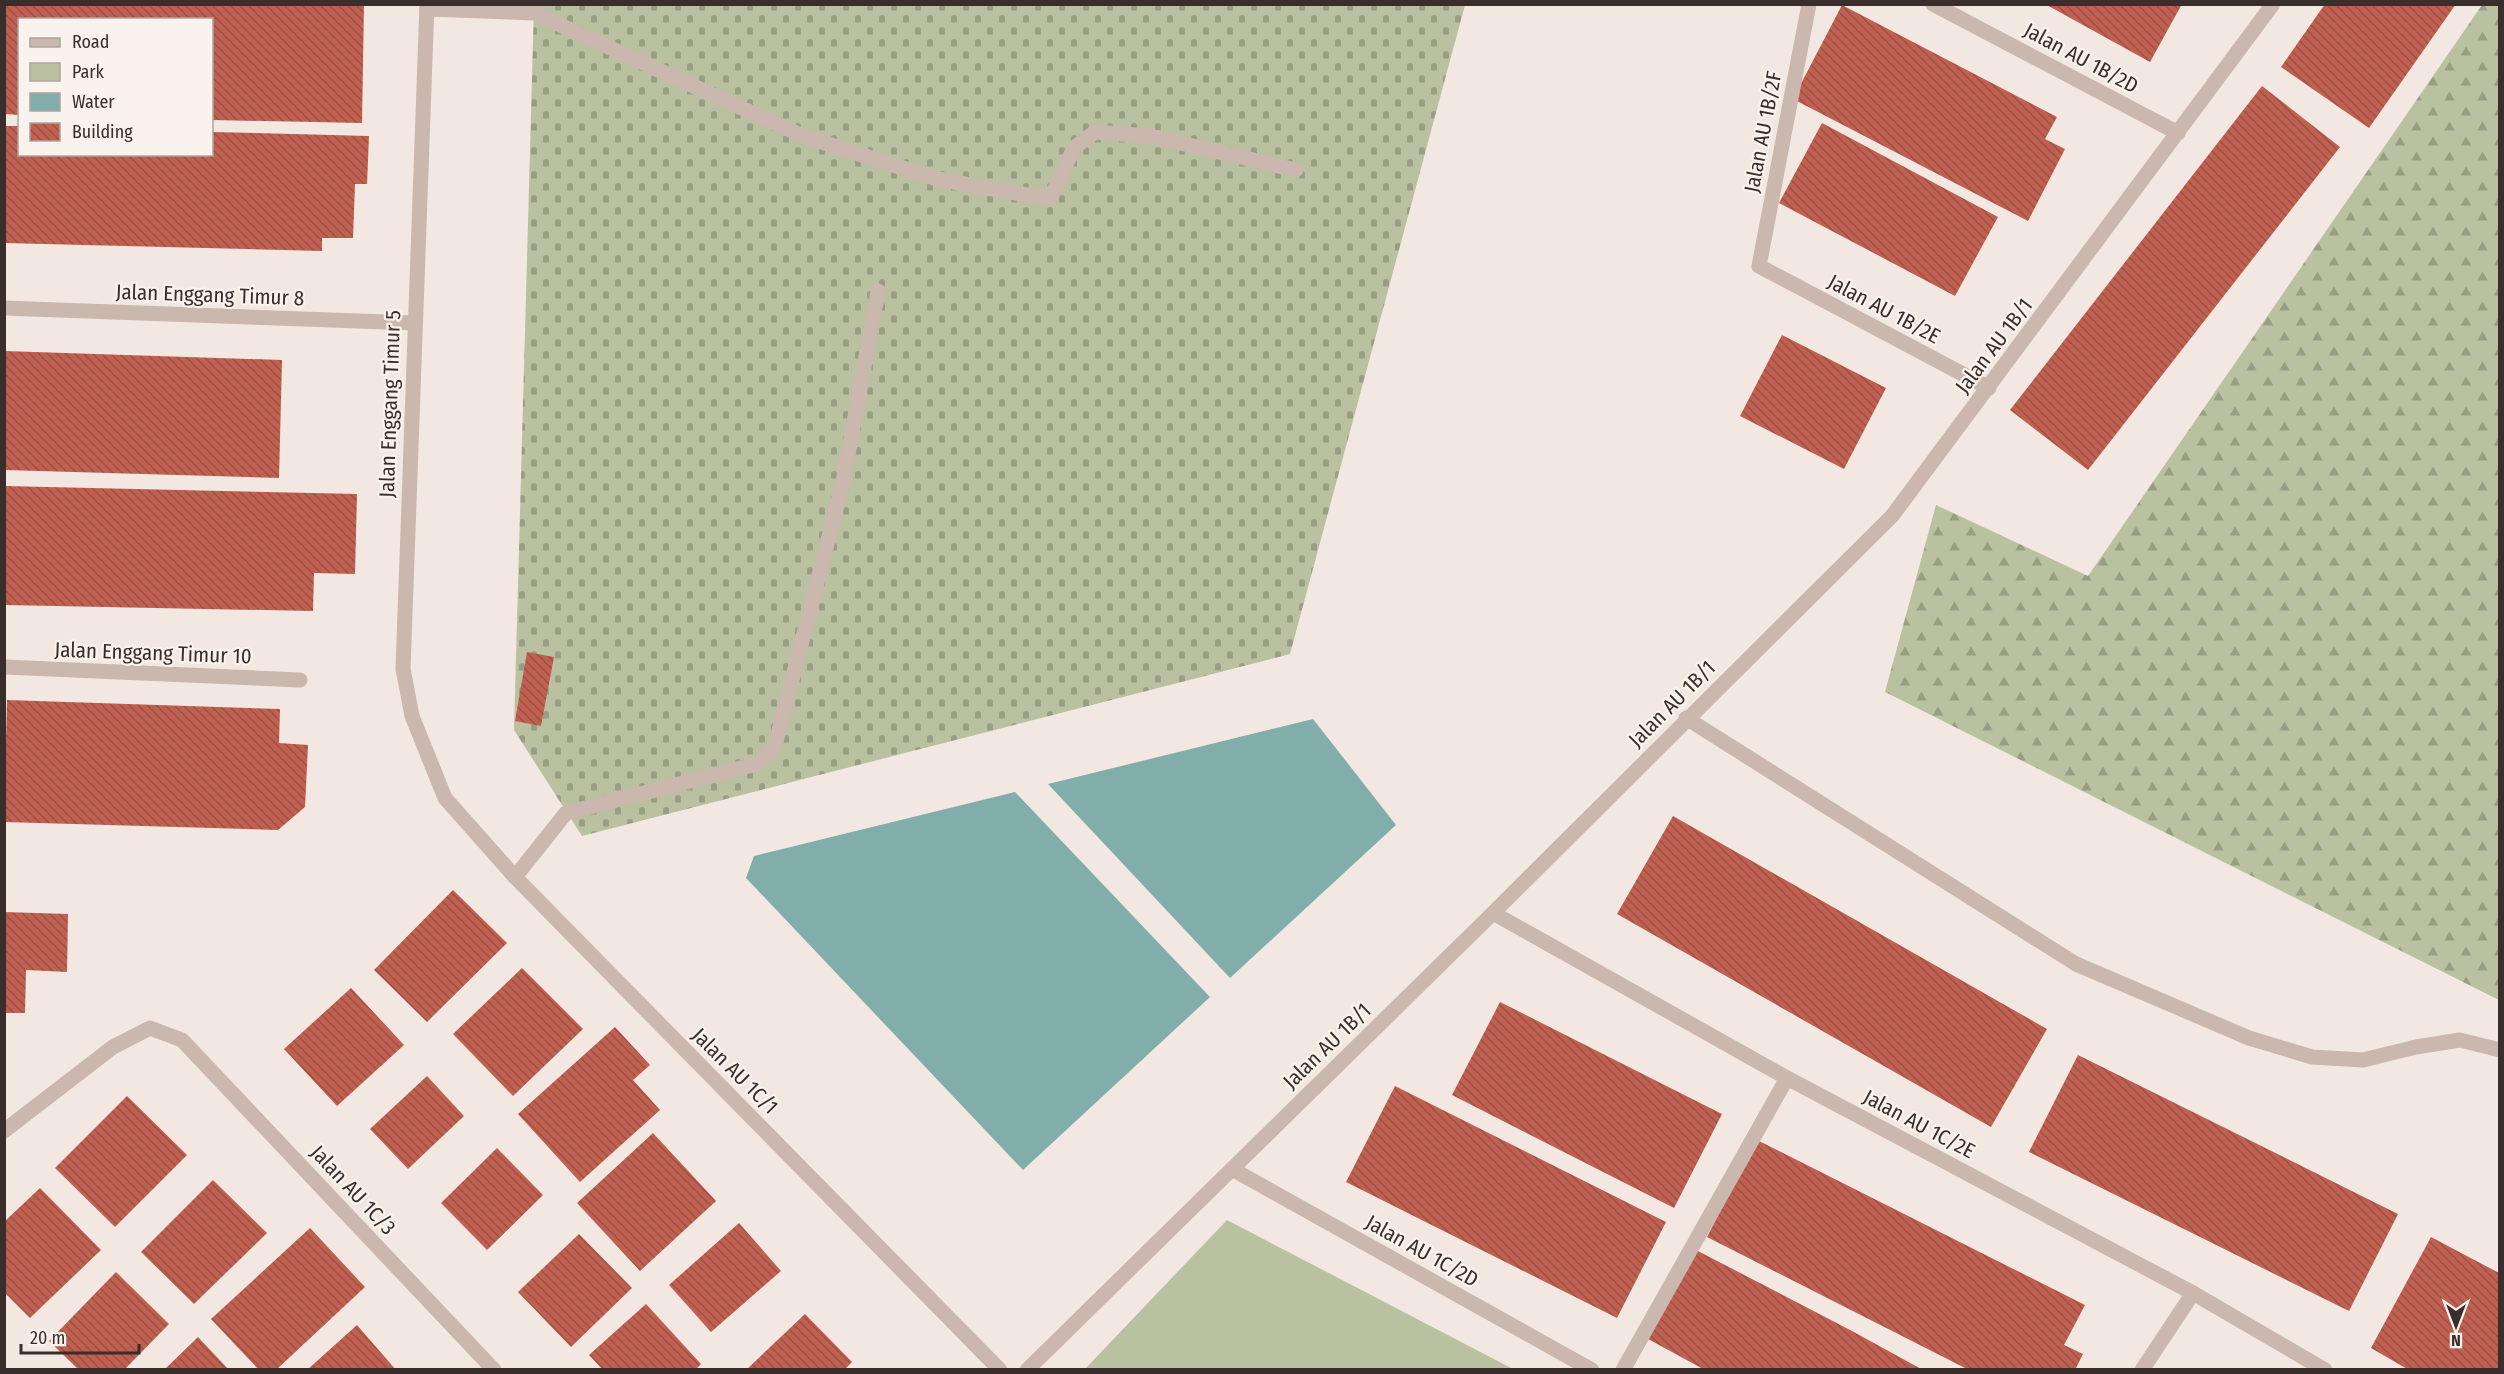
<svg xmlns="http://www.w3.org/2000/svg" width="2504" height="1374" font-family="'Fira Sans Condensed',sans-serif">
	<defs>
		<pattern id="forest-firs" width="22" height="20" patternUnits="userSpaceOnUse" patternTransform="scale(1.5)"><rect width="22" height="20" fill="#bac1a1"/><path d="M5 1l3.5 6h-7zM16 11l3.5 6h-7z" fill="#989d83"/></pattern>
		<pattern id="cemetery-stones" width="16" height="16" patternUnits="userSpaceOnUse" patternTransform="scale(1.5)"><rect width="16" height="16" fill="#bac1a1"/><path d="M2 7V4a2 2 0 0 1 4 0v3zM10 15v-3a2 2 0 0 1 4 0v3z" fill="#989d83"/></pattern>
		<pattern id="building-back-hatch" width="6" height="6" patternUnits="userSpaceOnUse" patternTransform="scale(1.5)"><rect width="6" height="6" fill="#c06051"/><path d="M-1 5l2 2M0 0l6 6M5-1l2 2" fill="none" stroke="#9d5043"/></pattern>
	</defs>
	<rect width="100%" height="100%" fill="#f2e8e1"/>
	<path fill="url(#forest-firs)" d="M2482,5H2500L2499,1000L1885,692L1936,505L2088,576Z"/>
	<path fill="url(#cemetery-stones)" d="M534,5H1465L1290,654L582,836L514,730Z"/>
	<path fill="#bac1a1" d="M1227,1220L1513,1369H1085Z"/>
	<g fill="#81aeab">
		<path d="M1313,719L1396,825L1230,978L1048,784Z"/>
		<path d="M1015,792L1210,997L1023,1170L746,878L754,856Z"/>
	</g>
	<g fill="url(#building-back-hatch)">
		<path d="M4,4H364L362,123L212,120V20H20V115L4,114Z"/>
		<path d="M2045,4H2182L2150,62Z"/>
		<path d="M2325,4H2456L2369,128L2281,67Z"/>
		<path d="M1842,5L2057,117L2045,139L2065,149L2028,221L1793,99Z"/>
		<path d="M2262,86L2340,147L2088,470L2010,410Z"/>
		<path d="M1822,123L1998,217L1955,296L1779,203Z"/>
		<path d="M4,126H20V154H212V132L369,136L367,184H355L353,238H322V251L4,243Z"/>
		<path d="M1782,335L1886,388L1844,469L1740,416Z"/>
		<path d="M4,351L282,360L279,478L4,470Z"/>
		<path d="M4,486L357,494L355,574L314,573L313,611L4,605Z"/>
		<path d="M527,652L554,657L541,726L515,721Z"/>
		<path d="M7,700L280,709L279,743L308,745L305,807L278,830L4,822Z"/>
		<path d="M1673,816L2047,1029L1991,1127L1617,914Z"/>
		<path d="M453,890L507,943L427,1022L374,970Z"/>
		<path d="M4,912L68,914L67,972L26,970L25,1013H4Z"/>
		<path d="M522,968L583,1029L513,1096L453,1034Z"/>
		<path d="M351,988L404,1045L337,1106L284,1049Z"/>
		<path d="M1500,1002L1722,1114L1674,1208L1452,1095Z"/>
		<path d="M615,1027L650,1065L633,1080L660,1110L580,1182L518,1114Z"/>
		<path d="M2078,1055L2398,1214L2349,1311L2029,1152Z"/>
		<path d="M427,1076L464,1116L408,1169L370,1129Z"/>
		<path d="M1395,1086L1666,1222L1617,1318L1346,1182Z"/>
		<path d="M127,1096L187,1155L115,1227L55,1168Z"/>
		<path d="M653,1133L716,1201L640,1271L577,1203Z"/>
		<path d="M1757,1140L2085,1305L2064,1345L2083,1354L2075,1370H1969L1707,1237Z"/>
		<path d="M497,1148L543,1195L487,1250L441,1203Z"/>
		<path d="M213,1180L267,1233L194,1304L141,1252Z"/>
		<path d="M40,1188L101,1250L30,1318L4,1292V1222Z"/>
		<path d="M739,1223L781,1271L711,1332L669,1285Z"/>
		<path d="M310,1228L365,1287L276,1370H259L211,1319Z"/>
		<path d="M579,1234L632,1288L571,1347L518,1292Z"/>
		<path d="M2431,1237L2499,1273V1370H2409L2371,1348Z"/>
		<path d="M1696,1250L1852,1331L1923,1370H1705L1648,1339Z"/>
		<path d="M116,1272L169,1324L124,1370H79L49,1341Z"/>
		<path d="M646,1304L701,1364L695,1370H603L589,1355Z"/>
		<path d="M805,1314L852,1362L844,1370H746Z"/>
		<path d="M357,1325L396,1370H307Z"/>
		<path d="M198,1337L229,1370H164Z"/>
	</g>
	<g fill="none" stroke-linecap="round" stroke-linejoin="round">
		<g stroke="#cab7ad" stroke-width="15">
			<path d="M427,9L534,13L803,136L937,179L1050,199L1074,148L1095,132L1150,136L1296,170"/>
			<path d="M1686,718L2076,964L2249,1038L2312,1057L2363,1060L2416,1047L2460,1040L2500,1050"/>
			<path d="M515,877L566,813L757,764L775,746L843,482L878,291"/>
			<path d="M1623,1370L1787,1078"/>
		</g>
		<g stroke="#cab7ad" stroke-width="15">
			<path d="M427,4L403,669L412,716L445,798L515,877L1000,1370"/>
			<path d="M1809,4L1759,266L1989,388"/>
			<path d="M1933,4L2178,133"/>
			<path d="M4,308L414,323"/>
			<path d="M4,667L300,680"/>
			<path d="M1493,913L1787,1078L2193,1293L2325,1370"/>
			<path d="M4,1131L113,1047L150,1028L182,1040L494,1370"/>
			<path d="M1232,1169L1592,1370"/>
			<path d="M1027,1370L1493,913L1892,516L2273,4"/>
			<path d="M2142,1370L2193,1293"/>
		</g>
	</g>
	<g text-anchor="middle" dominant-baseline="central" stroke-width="4.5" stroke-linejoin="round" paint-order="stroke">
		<g font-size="21" fill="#392e2b" stroke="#faf3ed">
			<text transform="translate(2081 58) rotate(28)">Jalan AU 1B/2D</text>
			<text transform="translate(1763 132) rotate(-79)">Jalan AU 1B/2F</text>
			<text transform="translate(210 295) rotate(2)">Jalan Enggang Timur 8</text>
			<text transform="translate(1884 309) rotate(28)">Jalan AU 1B/2E</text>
			<text transform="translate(1994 346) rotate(-53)">Jalan AU 1B/1</text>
			<text transform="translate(390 404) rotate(-88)">Jalan Enggang Timur 5</text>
			<text transform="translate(153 653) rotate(2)">Jalan Enggang Timur 10</text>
			<text transform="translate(1672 704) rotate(-45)">Jalan AU 1B/1</text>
			<text transform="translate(1327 1046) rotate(-44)">Jalan AU 1B/1</text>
			<text transform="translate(735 1071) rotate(45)">Jalan AU 1C/1</text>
			<text transform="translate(1919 1124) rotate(28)">Jalan AU 1C/2E</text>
			<text transform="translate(353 1190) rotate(47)">Jalan AU 1C/3</text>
			<text transform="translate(1422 1251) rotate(29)">Jalan AU 1C/2D</text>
		</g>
	</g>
	<rect width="2504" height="1374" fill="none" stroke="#392e2b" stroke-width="12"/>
	<rect x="18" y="18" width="195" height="138" fill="#faf3ed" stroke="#ada49f" stroke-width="1.5"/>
	<rect x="30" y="38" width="30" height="9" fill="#cab7ad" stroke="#ada49f" stroke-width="1.5"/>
	<text x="72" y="48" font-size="18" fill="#392e2b">Road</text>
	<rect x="30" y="63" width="30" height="18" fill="#bac1a1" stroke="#ada49f" stroke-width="1.5"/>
	<text x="72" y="78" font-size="18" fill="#392e2b">Park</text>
	<rect x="30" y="93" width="30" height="18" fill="#81aeab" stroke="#ada49f" stroke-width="1.5"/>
	<text x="72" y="108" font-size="18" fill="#392e2b">Water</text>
	<rect x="30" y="123" width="30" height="18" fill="url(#building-back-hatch)" stroke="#ada49f" stroke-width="1.5"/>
	<text x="72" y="138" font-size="18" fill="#392e2b">Building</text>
	<g transform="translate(2456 1326) rotate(180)" stroke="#faf3ed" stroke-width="4.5" paint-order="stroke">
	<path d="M0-4.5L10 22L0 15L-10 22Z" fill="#392e2b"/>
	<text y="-9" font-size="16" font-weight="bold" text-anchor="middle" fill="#392e2b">N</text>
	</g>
	<path d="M21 1344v9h118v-9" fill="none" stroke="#392e2b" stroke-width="3"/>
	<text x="30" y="1344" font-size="18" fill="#392e2b" stroke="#faf3ed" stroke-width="4.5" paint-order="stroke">20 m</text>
</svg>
